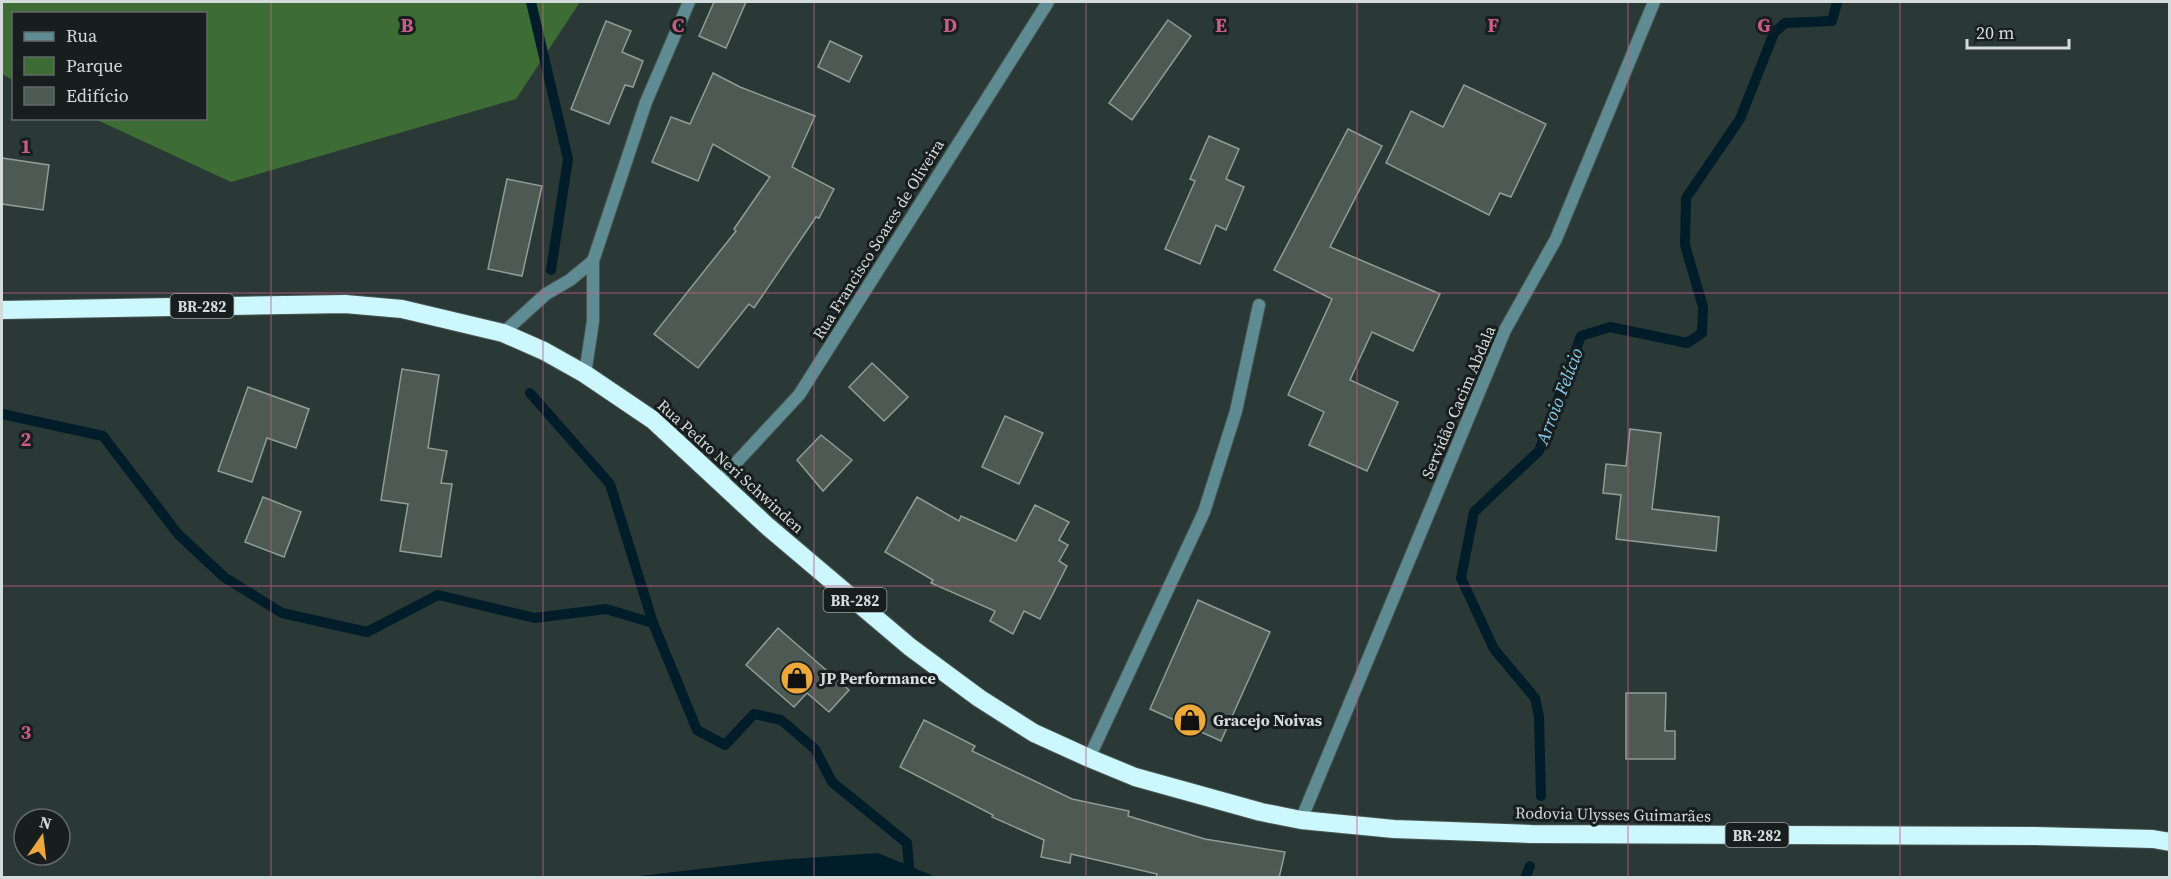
<svg xmlns="http://www.w3.org/2000/svg" width="2171" height="879" font-family="'Source Serif 4',serif">
	<rect width="100%" height="100%" fill="#2a3936"/>
	<path fill="#3d6d34" d="M2,2H580L516,99L231,182L95,119L206,118V14H14L13,80L2,74Z"/>
	<path fill="#001d29" d="M878,853L936,877H631L778,860Z"/>
	<g fill="none" stroke-linecap="round" stroke-linejoin="round">
		<g stroke="#001d29" stroke-width="10">
			<path d="M531,2L568,159L551,270"/>
			<path d="M530,393L610,484L653,623"/>
			<path d="M2,414L103,436L178,534L224,577L282,613L367,632L438,595L535,618L606,609L653,623L697,730L725,745L754,714L781,720L815,749L832,782L907,843L910,878"/>
			<path d="M1541,796L1539,717L1535,698L1494,649L1461,578L1474,512L1539,451L1581,336L1610,327L1687,343L1702,333L1703,307L1685,245L1686,198L1740,119L1774,33L1785,23L1832,21L1837,2"/>
			<path d="M1525,878L1530,866"/>
		</g>
	</g>
	<g fill="#4d5a53" stroke="#8f9d96" stroke-width="1.5">
		<path d="M714,2H746L726,48L699,36Z"/>
		<path d="M1168,20L1191,36L1132,120L1109,103Z"/>
		<path d="M606,21L631,31L622,52L643,61L633,87L625,85L609,124L571,109Z"/>
		<path d="M830,41L862,56L849,82L818,67Z"/>
		<path d="M713,73L740,87L815,116L792,167L834,189L819,218L816,217L754,308L749,304L698,368L654,334L736,231L734,229L770,177L713,144L698,181L652,162L671,117L690,124Z"/>
		<path d="M1464,85L1546,124L1511,197L1500,193L1489,215L1386,163L1411,111L1443,127Z"/>
		<path d="M1348,129L1382,146L1330,247L1440,294L1413,351L1372,332L1350,380L1398,402L1367,471L1309,445L1324,412L1288,395L1332,299L1274,270Z"/>
		<path d="M1209,136L1239,149L1226,179L1244,187L1226,230L1216,225L1200,264L1165,249L1195,181L1190,179Z"/>
		<path d="M2,158L49,165L43,210L2,204Z"/>
		<path d="M507,179L542,186L522,276L488,269Z"/>
		<path d="M872,363L908,397L884,421L849,387Z"/>
		<path d="M402,369L439,375L428,448L447,451L441,483L452,484L441,557L400,551L408,504L381,500Z"/>
		<path d="M248,387L309,409L296,448L267,438L252,482L218,471Z"/>
		<path d="M1005,416L1043,433L1019,484L982,467Z"/>
		<path d="M1630,429L1661,433L1652,509L1719,517L1716,551L1616,539L1621,495L1603,493L1606,464L1626,466Z"/>
		<path d="M821,435L852,460L823,491L797,460Z"/>
		<path d="M263,497L301,512L284,557L245,542Z"/>
		<path d="M917,497L959,521L961,516L1016,541L1035,505L1069,522L1059,540L1068,545L1059,561L1067,566L1040,619L1024,611L1013,634L990,621L995,611L931,583L933,580L885,552Z"/>
		<path d="M1198,600L1270,632L1221,741L1150,709Z"/>
		<path d="M778,628L849,690L829,712L807,693L794,707L746,665Z"/>
		<path d="M1626,693H1666L1665,731H1675V759H1626Z"/>
		<path d="M924,720L975,746L972,751L1072,799L1129,811L1128,816L1205,839L1285,852L1279,878H1156L1157,874L1071,854L1070,863L1041,857L1044,840L992,817L993,815L900,767Z"/>
	</g>
	<g fill="none" stroke-linecap="round" stroke-linejoin="round">
		<defs>
			<g id="lane">
				<path d="M1089,758L1204,512L1236,411L1259,305"/>
				<path d="M1301,820L1505,330L1556,239L1654,2"/>
			</g>
			<g id="street">
				<path d="M503,333L546,294L570,280L593,261"/>
				<path d="M585,374L593,321V261L646,102L689,2"/>
				<path d="M719,481L799,395L1048,2"/>
			</g>
			<path id="highway" d="M2,310L345,304L402,309L503,333L544,351L585,374L653,420L766,525L910,647L979,698L1034,733L1089,758L1135,777L1261,812L1301,820L1394,829L1531,834L2035,836L2153,839L2170,842"/>
		</defs>
		<use href="#lane" stroke="#495654" stroke-width="14"/>
		<use href="#street" stroke="#495654" stroke-width="14"/>
		<use href="#highway" stroke="#495654" stroke-width="20"/>
		<use href="#lane" stroke="#5e8c92" stroke-width="12"/>
		<use href="#street" stroke="#5e8c92" stroke-width="12"/>
		<use href="#highway" stroke="#ccf7fd" stroke-width="18"/>
	</g>
	<path fill="none" stroke="#c85d88" stroke-width="1.5" stroke-opacity="0.55" d="M271,2V878M543,2V878M814,2V878M1086,2V878M1357,2V878M1628,2V878M1900,2V878M2,293H2170M2,586H2170"/>
	<defs>
		<symbol id="shop-disc" viewBox="-11 -11 22 22"><circle r="9.5" fill="#eda83c" stroke="#181e1d"/><path d="M-5-2.5h2.3a2.7 3.5 0 0 1 5.4 0H5L5.5 6h-11ZM-1.5-2.5h3a1.5 2.3 0 0 0-3 0Z" fill="#111"/></symbol>
	</defs>
	<g fill-rule="evenodd">
		<use href="#shop-disc" x="778" y="659" width="38" height="38"/>
		<use href="#shop-disc" x="1171" y="701" width="38" height="38"/>
	</g>
	<g text-anchor="middle" dominant-baseline="central" stroke-width="6" stroke-linejoin="round" paint-order="stroke">
		<g fill="#181e1d" stroke="#9ca3a2" stroke-width="1.5">
			<rect x="170.5" y="294" width="63" height="24" rx="4.5"/>
			<rect x="823.5" y="588" width="63" height="24" rx="4.5"/>
			<rect x="1725.5" y="823" width="63" height="24" rx="4.5"/>
		</g>
		<g font-size="15" font-weight="bold" fill="#d4dcdb">
			<text x="202" y="306">BR-282</text>
			<text x="855" y="600">BR-282</text>
			<text x="1757" y="835">BR-282</text>
		</g>
		<g font-size="16" fill="#d4dcdb" stroke="#181e1d">
			<text transform="translate(878 239) rotate(-58)">Rua Francisco Soares de Oliveira</text>
			<text transform="translate(1458 402) rotate(-67)">Servidão Cacim Abdala</text>
			<text transform="translate(731 466) rotate(42)">Rua Pedro Neri Schwinden</text>
			<text transform="translate(1613 814) rotate(1)">Rodovia Ulysses Guimarães</text>
		</g>
		<g font-size="16" font-weight="bold" fill="#d4dcdb" stroke="#181e1d" text-anchor="start">
			<text x="820" y="678">JP Performance</text>
			<text x="1213" y="720">Gracejo Noivas</text>
		</g>
		<g font-size="18" font-style="italic" fill="#89cff1" stroke="#181e1d">
			<text transform="translate(1559 396) rotate(-69)">Arroio Felício</text>
		</g>
	</g>
	<g font-size="20" text-anchor="middle" font-weight="bold" fill="#c85d88" stroke="#181e1d" stroke-width="6" stroke-linejoin="round" paint-order="stroke">
		<text x="407" y="32">B</text>
		<text x="678" y="32">C</text>
		<text x="950" y="32">D</text>
		<text x="1221" y="32">E</text>
		<text x="1493" y="32">F</text>
		<text x="1764" y="32">G</text>
		<text x="26" y="153">1</text>
		<text x="26" y="446">2</text>
		<text x="26" y="739">3</text>
	</g>
	<rect width="2171" height="879" fill="none" stroke="#d4dcdb" stroke-width="6"/>
	<rect x="12" y="12" width="195" height="108" fill="#181e1d" stroke="#636a69" stroke-width="1.5"/>
	<rect x="24" y="32" width="30" height="9" fill="#5e8c92" stroke="#636a69" stroke-width="1.5"/>
	<text x="66" y="42" font-size="18" fill="#d4dcdb">Rua</text>
	<rect x="24" y="57" width="30" height="18" fill="#3d6d34" stroke="#636a69" stroke-width="1.5"/>
	<text x="66" y="72" font-size="18" fill="#d4dcdb">Parque</text>
	<rect x="24" y="87" width="30" height="18" fill="#4d5a53" stroke="#636a69" stroke-width="1.5"/>
	<text x="66" y="102" font-size="18" fill="#d4dcdb">Edifício</text>
	<g transform="translate(42 837) rotate(14)"><circle r="28" fill="#181e1d" stroke="#636a69" stroke-width="1.5"/>
	<path d="M0-4.5L10 22L0 15L-10 22Z" fill="#eda83c"/>
	<text y="-9" font-size="16" font-weight="bold" text-anchor="middle" fill="#d4dcdb">N</text>
	</g>
	<path d="M1967 39v9h102v-9" fill="none" stroke="#d4dcdb" stroke-width="3"/>
	<text x="1976" y="39" font-size="18" fill="#d4dcdb" stroke="#181e1d" stroke-width="4.5" paint-order="stroke">20 m</text>
</svg>
